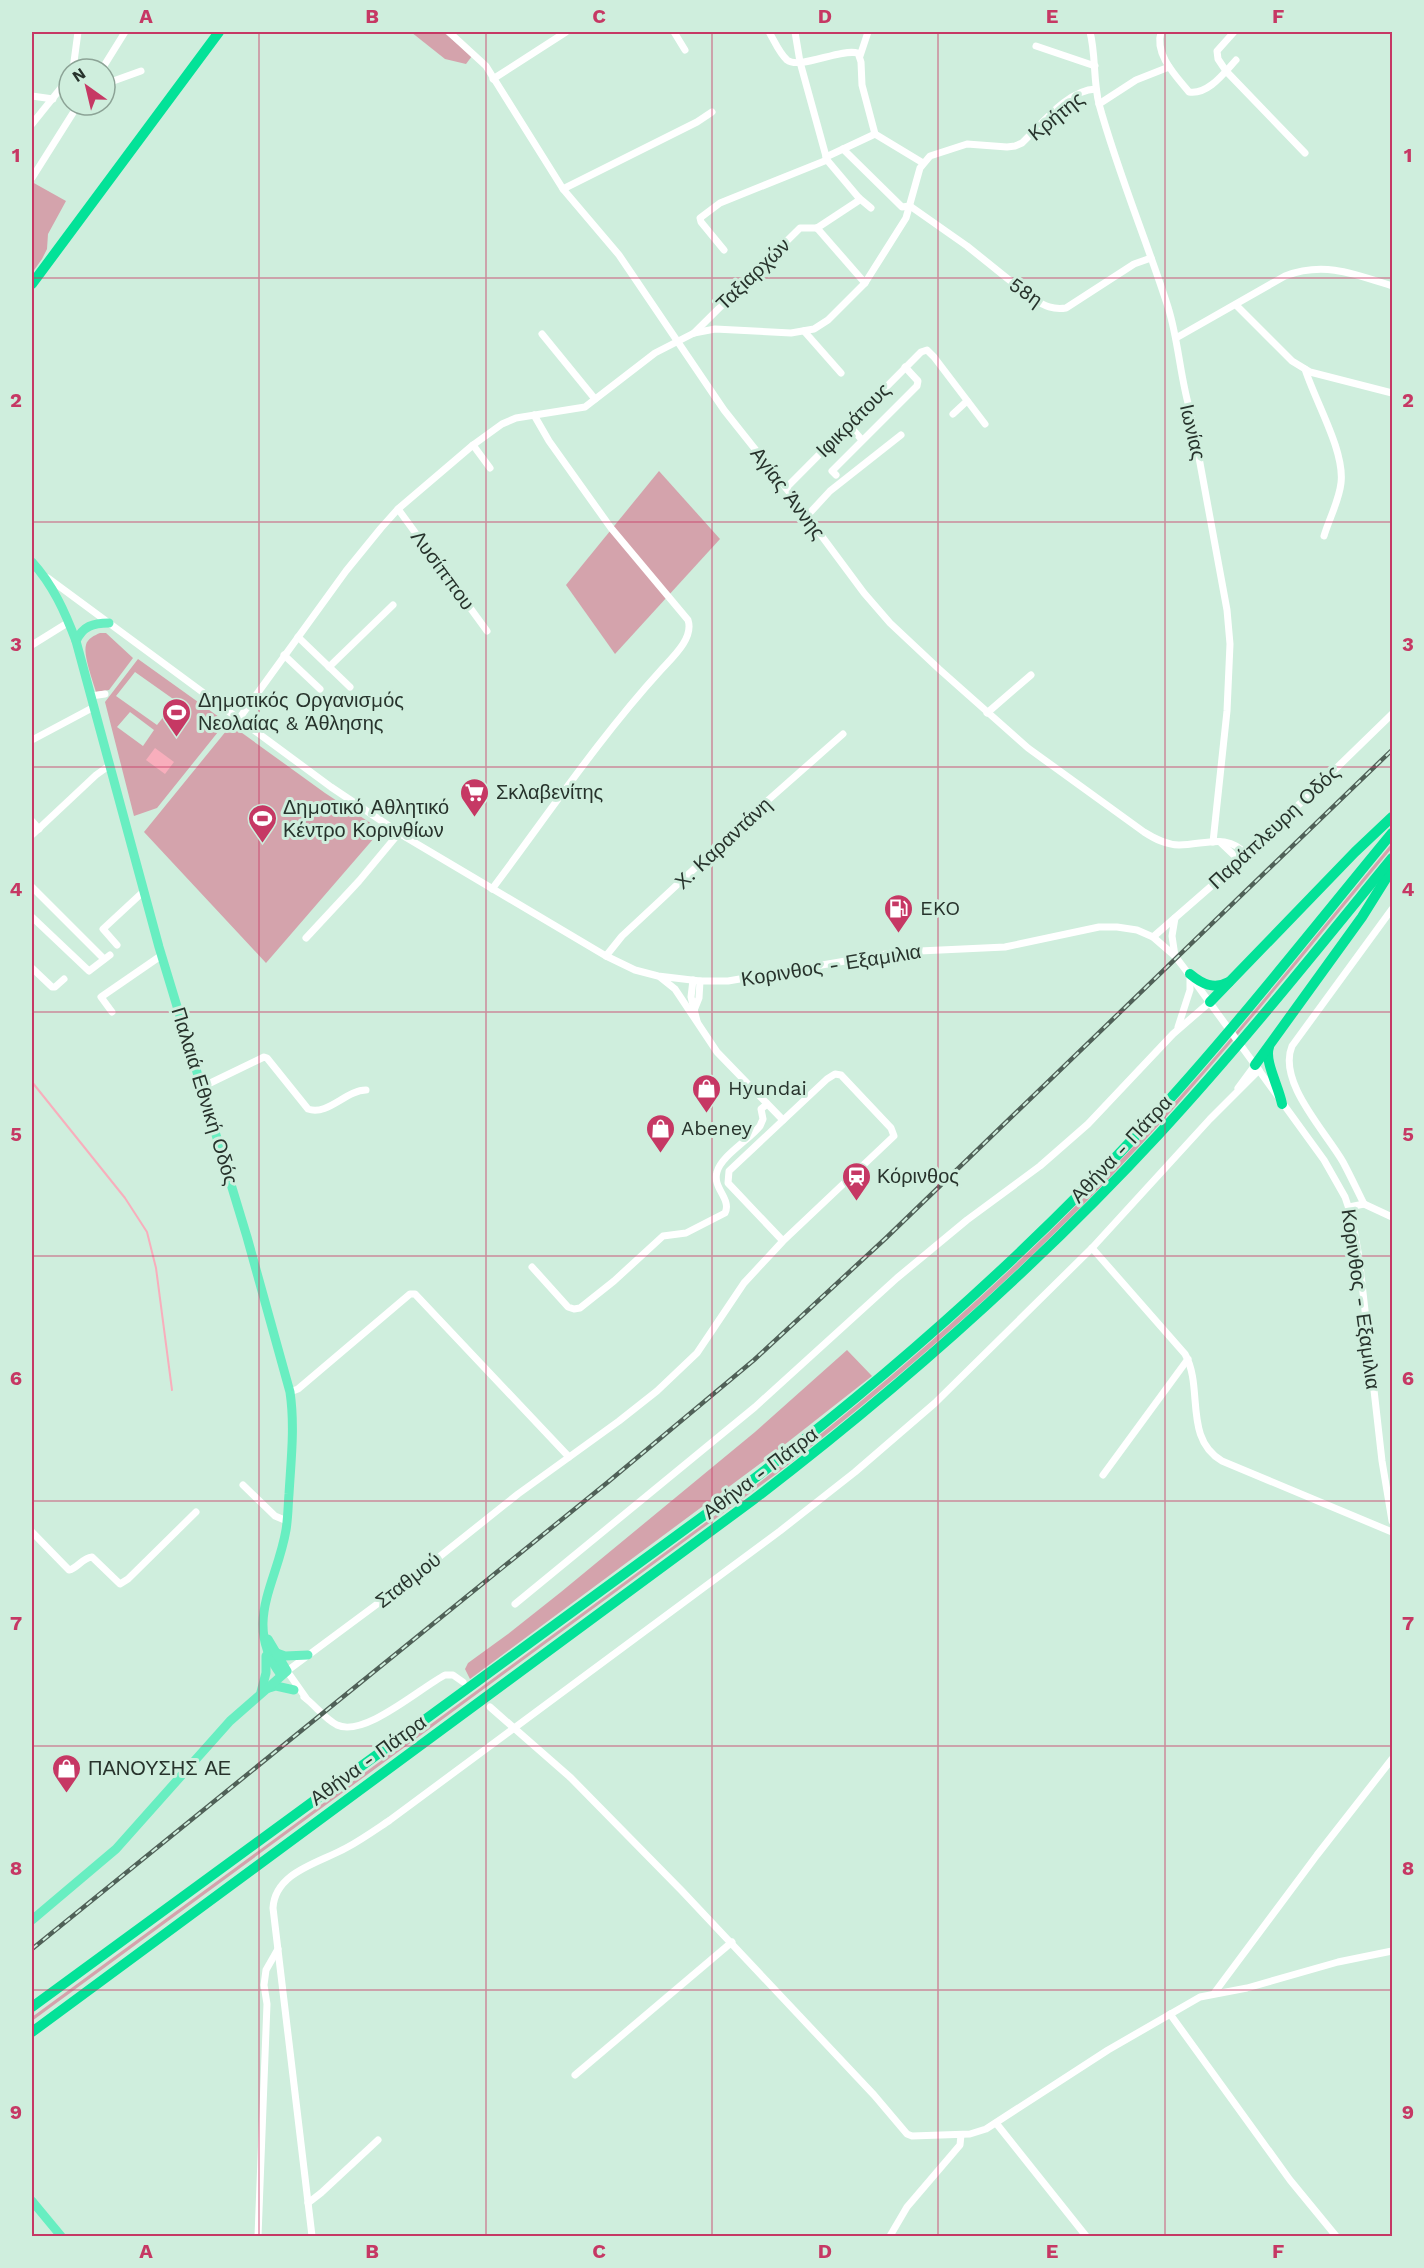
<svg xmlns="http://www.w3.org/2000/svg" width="1424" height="2268" font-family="'Work Sans',sans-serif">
	<rect width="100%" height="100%" fill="#cfeedd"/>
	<g fill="#d4a3ac" fill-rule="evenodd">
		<path d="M411,32H443L472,56L466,64L445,59Z"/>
		<path d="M32,182L66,201L48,234L47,249L42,259L32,273Z"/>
		<path d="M659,471L720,539L615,654L566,585Z"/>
		<path d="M100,633H106L133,658L109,690L96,692C93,681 83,655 86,645C87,639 95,635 100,633Z"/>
		<path d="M138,659L226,722L157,808L134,816L105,702ZM135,672L176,701L157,725L116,696ZM130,712L154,730L143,746L117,727Z"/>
		<path d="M231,725L325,793L381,830L266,963L144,832Z"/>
		<path d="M1392,843V848C1314,942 1238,1038 1156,1128C1041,1255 911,1370 775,1475L32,2021V2017L747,1492C892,1381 1027,1261 1151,1128C1236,1037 1313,938 1392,843Z"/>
		<path d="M847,1350L872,1376L765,1460L470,1679L465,1669L468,1663L508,1634L561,1592L755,1432Z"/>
	</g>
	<path fill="#f8aebc" d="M155,748L174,762L165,774L146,760Z"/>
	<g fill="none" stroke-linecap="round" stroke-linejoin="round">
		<path stroke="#f8aebc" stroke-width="2" d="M32,1082L125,1198L147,1232L156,1268L172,1390"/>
		<g stroke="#fff" stroke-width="7">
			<path d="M449,32L486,66L563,189L619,255L724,410L786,488L864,593L890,623L939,669L1028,748L1144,832C1155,839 1166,845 1179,845C1205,845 1227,832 1247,855"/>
			<path d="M674,32L685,50"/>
			<path d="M769,32C774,40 779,53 787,60C800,70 840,48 858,53L861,62L862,85L875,134"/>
			<path d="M795,32L800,62L827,160L859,198L858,201L817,228"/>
			<path d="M1090,32C1096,55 1093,80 1099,104C1118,173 1146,239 1168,307C1179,342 1180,379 1191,414L1227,610L1230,644L1227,711L1213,842"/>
			<path d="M1161,32C1154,54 1176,76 1189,92C1208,95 1224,73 1236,60"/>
			<path d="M1234,32L1217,51L1218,59L1226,71L1305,153"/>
			<path d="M1036,46L1095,66"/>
			<path d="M860,56L868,32"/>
			<path d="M73,69L78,32"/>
			<path d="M102,69L125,32"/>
			<path d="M493,79L566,32"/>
			<path d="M105,84L141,71"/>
			<path d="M32,96L53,99"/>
			<path d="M1099,104L1136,80L1169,67"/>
			<path d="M32,124L69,78"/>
			<path d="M875,134L923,163"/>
			<path d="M843,149L902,207L910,206"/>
			<path d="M826,157L875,134"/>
			<path d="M32,178L78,105"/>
			<path d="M563,189L697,122L712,112"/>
			<path d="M859,198L871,208"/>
			<path d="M910,206L967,246L1033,299C1045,306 1053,310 1066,308L1134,264L1151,258"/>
			<path d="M817,228L865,283"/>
			<path d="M724,250L701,222L700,218L720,203L827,160"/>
			<path d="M1236,305L1292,361L1310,372L1392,393"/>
			<path d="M804,331L841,373"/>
			<path d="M694,333L800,228H817"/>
			<path d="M542,334L595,399"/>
			<path d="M1176,338L1285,276C1324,261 1355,274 1392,286"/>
			<path d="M1305,369C1315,401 1345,451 1341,483C1339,501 1329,519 1324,536"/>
			<path d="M953,414L967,401"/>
			<path d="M848,424L862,440"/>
			<path d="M473,445L490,468"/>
			<path d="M836,475L832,471L917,386L918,381L905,367"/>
			<path d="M786,488L921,352L927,350L934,357L985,424"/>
			<path d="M398,509L487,631"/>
			<path d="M806,517L830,491L901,435"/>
			<path d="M48,578L331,787L407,838L606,956L635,970L658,976L700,981H728L898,952L1005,947L1099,927H1117L1137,930L1153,937L1175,956L1194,981L1324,1160L1345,1197L1352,1218L1359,1257L1382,1461L1392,1521"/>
			<path d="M298,637L350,687"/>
			<path d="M32,645L69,622"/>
			<path d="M284,655L320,689"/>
			<path d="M329,667L393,605"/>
			<path d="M91,696L105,694"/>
			<path d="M987,713L1031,675"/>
			<path d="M238,720L346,571L381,528L398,509L473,445L502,424L516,418L585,407L655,353L694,333L715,329L791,333L814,329L828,320L865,283L906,218L920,168L930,156L967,144L1007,147L1015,146L1022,143C1042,124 1067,90 1096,89"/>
			<path d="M32,740L94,707"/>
			<path d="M32,821L39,829"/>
			<path d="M32,835L96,775L110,765"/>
			<path d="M1220,842L1240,861"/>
			<path d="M32,887L104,959"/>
			<path d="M492,889C547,816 599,738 661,670C673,657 694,638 688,620L611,528L549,441L534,415"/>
			<path d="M32,917L89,971L110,955"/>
			<path d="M1175,918L1172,936L1175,956"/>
			<path d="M1153,937L1247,855L1392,714"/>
			<path d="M306,938L359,881L399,833"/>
			<path d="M117,945L103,929L144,891"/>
			<path d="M606,956L622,936L766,802L843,734"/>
			<path d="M32,968L52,987H55L64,979"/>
			<path d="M660,977L675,989L717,1052L783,1120"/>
			<path d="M693,980L691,997L697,1021"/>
			<path d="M695,1008L699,998L700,981"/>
			<path d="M112,1012L101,997L162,955"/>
			<path d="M1178,1027L1190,990V977"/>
			<path d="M202,1087L264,1057L267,1058L308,1109C328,1116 346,1090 366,1090"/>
			<path d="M1238,1088L1255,1065"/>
			<path d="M1364,1204C1357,1190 1350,1175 1343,1162C1326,1132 1277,1082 1292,1046L1392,909"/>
			<path d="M1349,1207L1364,1204L1392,1217"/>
			<path d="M1092,1248L1185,1354C1204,1388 1183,1438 1222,1461L1392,1532"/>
			<path d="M532,1267L568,1307L574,1309L580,1308L614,1281L663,1236L686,1233L725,1213C732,1199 712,1188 717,1172C721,1156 749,1140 760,1126L763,1119L761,1109L767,1104"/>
			<path d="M290,1392L298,1389L410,1294H415L569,1457"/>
			<path d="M1103,1475L1188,1359"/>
			<path d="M243,1485L275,1516L287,1521"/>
			<path d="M32,1532L69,1570C78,1568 82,1558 92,1557L120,1584L128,1579L196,1512"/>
			<path d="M515,1604L755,1407L897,1278L967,1220L1040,1166L1088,1124L1173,1034L1210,1002"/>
			<path d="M304,1697C315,1705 324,1718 337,1725C364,1738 420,1688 445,1675H453L463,1682"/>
			<path d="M306,1698L287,1671L419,1573L518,1494L619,1421L657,1391L697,1353L744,1283L783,1241L894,1136L891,1128L841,1075L835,1074L827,1079L729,1171L728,1183L783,1241"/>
			<path d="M490,1707L571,1778L682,1891L874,2095L907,2134L912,2136L970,2134L986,2129L1108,2050L1200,1997L1247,1988L1338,1962L1392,1951"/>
			<path d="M1215,1992L1317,1855L1392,1759"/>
			<path d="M1170,2014L1290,2180L1336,2236"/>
			<path d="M575,2075L732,1942"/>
			<path d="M996,2123L1086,2236"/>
			<path d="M308,2203L321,2193L378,2140"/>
			<path d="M258,2236L267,2004L264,1985L266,1970L278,1949"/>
			<path d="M312,2236L273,1908C275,1872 319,1863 346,1848C361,1840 375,1830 390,1820L780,1531L855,1472L935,1403L1092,1248L1210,1119L1259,1070"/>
			<path d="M890,2236L907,2207L960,2145L961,2135"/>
		</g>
		<g stroke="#68eec1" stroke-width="9">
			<path d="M32,562C53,585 65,612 76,641L159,947L247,1237L290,1392C295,1426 291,1460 289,1494C288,1506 288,1518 286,1530C277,1584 242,1623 281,1675"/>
			<path d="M76,641C83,626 93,623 109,623"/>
			<path d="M274,1652L285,1656L308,1655"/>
			<path d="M266,1689L276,1686L294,1690"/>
			<path d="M261,1692L266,1673V1656"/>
			<path d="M32,1920L116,1849L230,1721L287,1671L268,1639"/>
			<path d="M32,2201L61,2236"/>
		</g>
		<g stroke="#03e298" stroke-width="10">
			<path d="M32,284L219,32"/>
			<path d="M1190,974C1202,984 1214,990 1229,982"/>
			<path d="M1210,1002L1355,852L1392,817"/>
			<path d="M1269,1047C1264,1061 1279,1087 1282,1104"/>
			<path d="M1255,1065L1362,917L1392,869"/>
			<path d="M32,2007L743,1487C888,1377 1023,1257 1147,1124C1233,1031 1311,931 1392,833"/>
			<path d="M32,2032L753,1500C898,1389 1035,1268 1159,1134C1241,1045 1316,951 1392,858"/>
		</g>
		<defs>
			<path id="rail" d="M32,1949L608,1482L754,1360L886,1238L1392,750"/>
		</defs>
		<use href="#rail" stroke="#506158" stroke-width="4.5"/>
		<use href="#rail" stroke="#cfeedd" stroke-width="2" stroke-dasharray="7" stroke-linecap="butt"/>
	</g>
	<path fill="none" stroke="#c63864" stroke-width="1.5" stroke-opacity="0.55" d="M259,32V2236M486,32V2236M712,32V2236M938,32V2236M1165,32V2236M32,278H1392M32,522H1392M32,767H1392M32,1012H1392M32,1256H1392M32,1501H1392M32,1746H1392M32,1990H1392"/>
	<defs>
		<symbol id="stadium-pin" viewBox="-11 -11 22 30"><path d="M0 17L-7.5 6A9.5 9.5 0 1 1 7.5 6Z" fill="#c63864" stroke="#cfeedd"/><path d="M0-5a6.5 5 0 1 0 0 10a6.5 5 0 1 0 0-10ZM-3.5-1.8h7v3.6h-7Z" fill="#fff"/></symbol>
		<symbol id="supermarket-pin" viewBox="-11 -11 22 30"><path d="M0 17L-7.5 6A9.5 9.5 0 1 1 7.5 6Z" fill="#c63864" stroke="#cfeedd"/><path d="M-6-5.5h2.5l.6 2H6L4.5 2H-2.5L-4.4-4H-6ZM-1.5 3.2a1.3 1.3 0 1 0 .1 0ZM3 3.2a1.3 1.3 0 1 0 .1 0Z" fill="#fff"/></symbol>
		<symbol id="fuel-pin" viewBox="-11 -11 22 30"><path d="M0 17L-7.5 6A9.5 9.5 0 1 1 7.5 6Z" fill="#c63864" stroke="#cfeedd"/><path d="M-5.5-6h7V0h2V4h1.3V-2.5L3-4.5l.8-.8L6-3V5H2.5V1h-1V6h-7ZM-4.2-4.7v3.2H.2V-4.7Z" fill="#fff"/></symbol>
		<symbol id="shop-pin" viewBox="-11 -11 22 30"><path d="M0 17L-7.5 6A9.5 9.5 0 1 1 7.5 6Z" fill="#c63864" stroke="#cfeedd"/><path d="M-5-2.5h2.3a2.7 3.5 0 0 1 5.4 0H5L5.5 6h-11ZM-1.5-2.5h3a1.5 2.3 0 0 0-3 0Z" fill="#fff"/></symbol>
		<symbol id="station-pin" viewBox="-11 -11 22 30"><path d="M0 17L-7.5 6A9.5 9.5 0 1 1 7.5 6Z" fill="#c63864" stroke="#cfeedd"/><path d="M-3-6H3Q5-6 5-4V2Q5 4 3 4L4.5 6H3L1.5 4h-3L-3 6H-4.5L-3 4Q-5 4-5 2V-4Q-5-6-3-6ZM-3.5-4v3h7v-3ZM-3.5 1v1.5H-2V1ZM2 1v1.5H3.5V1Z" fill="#fff"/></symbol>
	</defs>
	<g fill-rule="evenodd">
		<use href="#stadium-pin" x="160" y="696" width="33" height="45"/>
		<use href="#supermarket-pin" x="458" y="776" width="33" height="45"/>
		<use href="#stadium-pin" x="246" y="802" width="33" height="45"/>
		<use href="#fuel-pin" x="882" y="892" width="33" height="45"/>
		<use href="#shop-pin" x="690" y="1072" width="33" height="45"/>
		<use href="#shop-pin" x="644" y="1112" width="33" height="45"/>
		<use href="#station-pin" x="840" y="1160" width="33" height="45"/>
		<use href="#shop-pin" x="50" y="1752" width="33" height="45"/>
	</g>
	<g text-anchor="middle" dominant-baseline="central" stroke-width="6" stroke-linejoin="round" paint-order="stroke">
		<g font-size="20" fill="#27332c" stroke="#cfeedd">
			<text transform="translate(1056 116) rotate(-39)">Κρήτης</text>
			<text transform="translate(753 274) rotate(-44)">Ταξιαρχών</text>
			<text transform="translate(1026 292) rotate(35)">58η</text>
			<text transform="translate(853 420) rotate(-45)">Ιφικράτους</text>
			<text transform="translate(1193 432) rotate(77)">Ιωνίας</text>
			<text transform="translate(788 493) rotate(53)">Αγίας Άννης</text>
			<text transform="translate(443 570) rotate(54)">Λυσίππου</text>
			<text transform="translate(1274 827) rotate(-43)">Παράπλευρη Οδός</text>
			<text transform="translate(723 843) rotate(-43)">Χ. Καραντάνη</text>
			<text transform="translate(831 965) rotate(-9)">Κορινθος - Εξαμιλια</text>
			<text transform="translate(205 1096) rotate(73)">Παλαιά Εθνική Οδός</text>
			<text transform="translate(1121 1149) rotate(-47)">Αθήνα - Πάτρα</text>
			<text transform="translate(1361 1299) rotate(82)">Κορινθος - Εξαμιλια</text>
			<text transform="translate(760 1473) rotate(-37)">Αθήνα - Πάτρα</text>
			<text transform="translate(408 1580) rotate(-38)">Σταθμού</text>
			<text transform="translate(368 1760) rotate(-36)">Αθήνα - Πάτρα</text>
		</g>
		<g font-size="20" fill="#27332c" stroke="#cfeedd" text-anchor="start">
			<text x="198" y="700">Δημοτικός Οργανισμός<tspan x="198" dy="23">Νεολαίας &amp; Άθλησης</tspan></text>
			<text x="496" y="792">Σκλαβενίτης</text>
			<text x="283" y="807">Δημοτικό Αθλητικό<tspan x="283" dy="23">Κέντρο Κορινθίων</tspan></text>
			<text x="920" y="908">EKO</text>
			<text x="728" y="1088">Hyundai</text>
			<text x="681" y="1128">Abeney</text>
			<text x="877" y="1176">Κόρινθος</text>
			<text x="88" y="1768">ΠΑΝΟΥΣΗΣ ΑΕ</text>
		</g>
	</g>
	<rect width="1424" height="2268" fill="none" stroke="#cfeedd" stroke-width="66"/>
	<g transform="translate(87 87) rotate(326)"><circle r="28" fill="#cfeedd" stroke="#8ca396" stroke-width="1.5"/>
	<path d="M0-4.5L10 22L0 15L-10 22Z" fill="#c63864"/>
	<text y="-9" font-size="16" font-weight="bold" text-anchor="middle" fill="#27332c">N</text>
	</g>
	<rect x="33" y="33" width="1358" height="2202" fill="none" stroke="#c63864" stroke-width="2"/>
	<g font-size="20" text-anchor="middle" font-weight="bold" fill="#c63864">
		<text x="146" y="23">A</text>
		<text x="372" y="23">B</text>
		<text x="599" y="23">C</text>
		<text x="825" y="23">D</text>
		<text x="1052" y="23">E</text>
		<text x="1278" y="23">F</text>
		<text x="16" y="162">1</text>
		<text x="1408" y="162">1</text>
		<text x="16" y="407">2</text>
		<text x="1408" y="407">2</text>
		<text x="16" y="651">3</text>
		<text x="1408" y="651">3</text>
		<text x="16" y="896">4</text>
		<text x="1408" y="896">4</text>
		<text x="16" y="1141">5</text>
		<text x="1408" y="1141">5</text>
		<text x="16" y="1385">6</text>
		<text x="1408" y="1385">6</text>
		<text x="16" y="1630">7</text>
		<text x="1408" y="1630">7</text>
		<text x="16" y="1875">8</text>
		<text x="1408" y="1875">8</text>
		<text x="16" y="2119">9</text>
		<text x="1408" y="2119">9</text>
		<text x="146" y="2258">A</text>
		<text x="372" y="2258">B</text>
		<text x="599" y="2258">C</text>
		<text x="825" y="2258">D</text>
		<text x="1052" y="2258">E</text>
		<text x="1278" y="2258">F</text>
	</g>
</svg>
